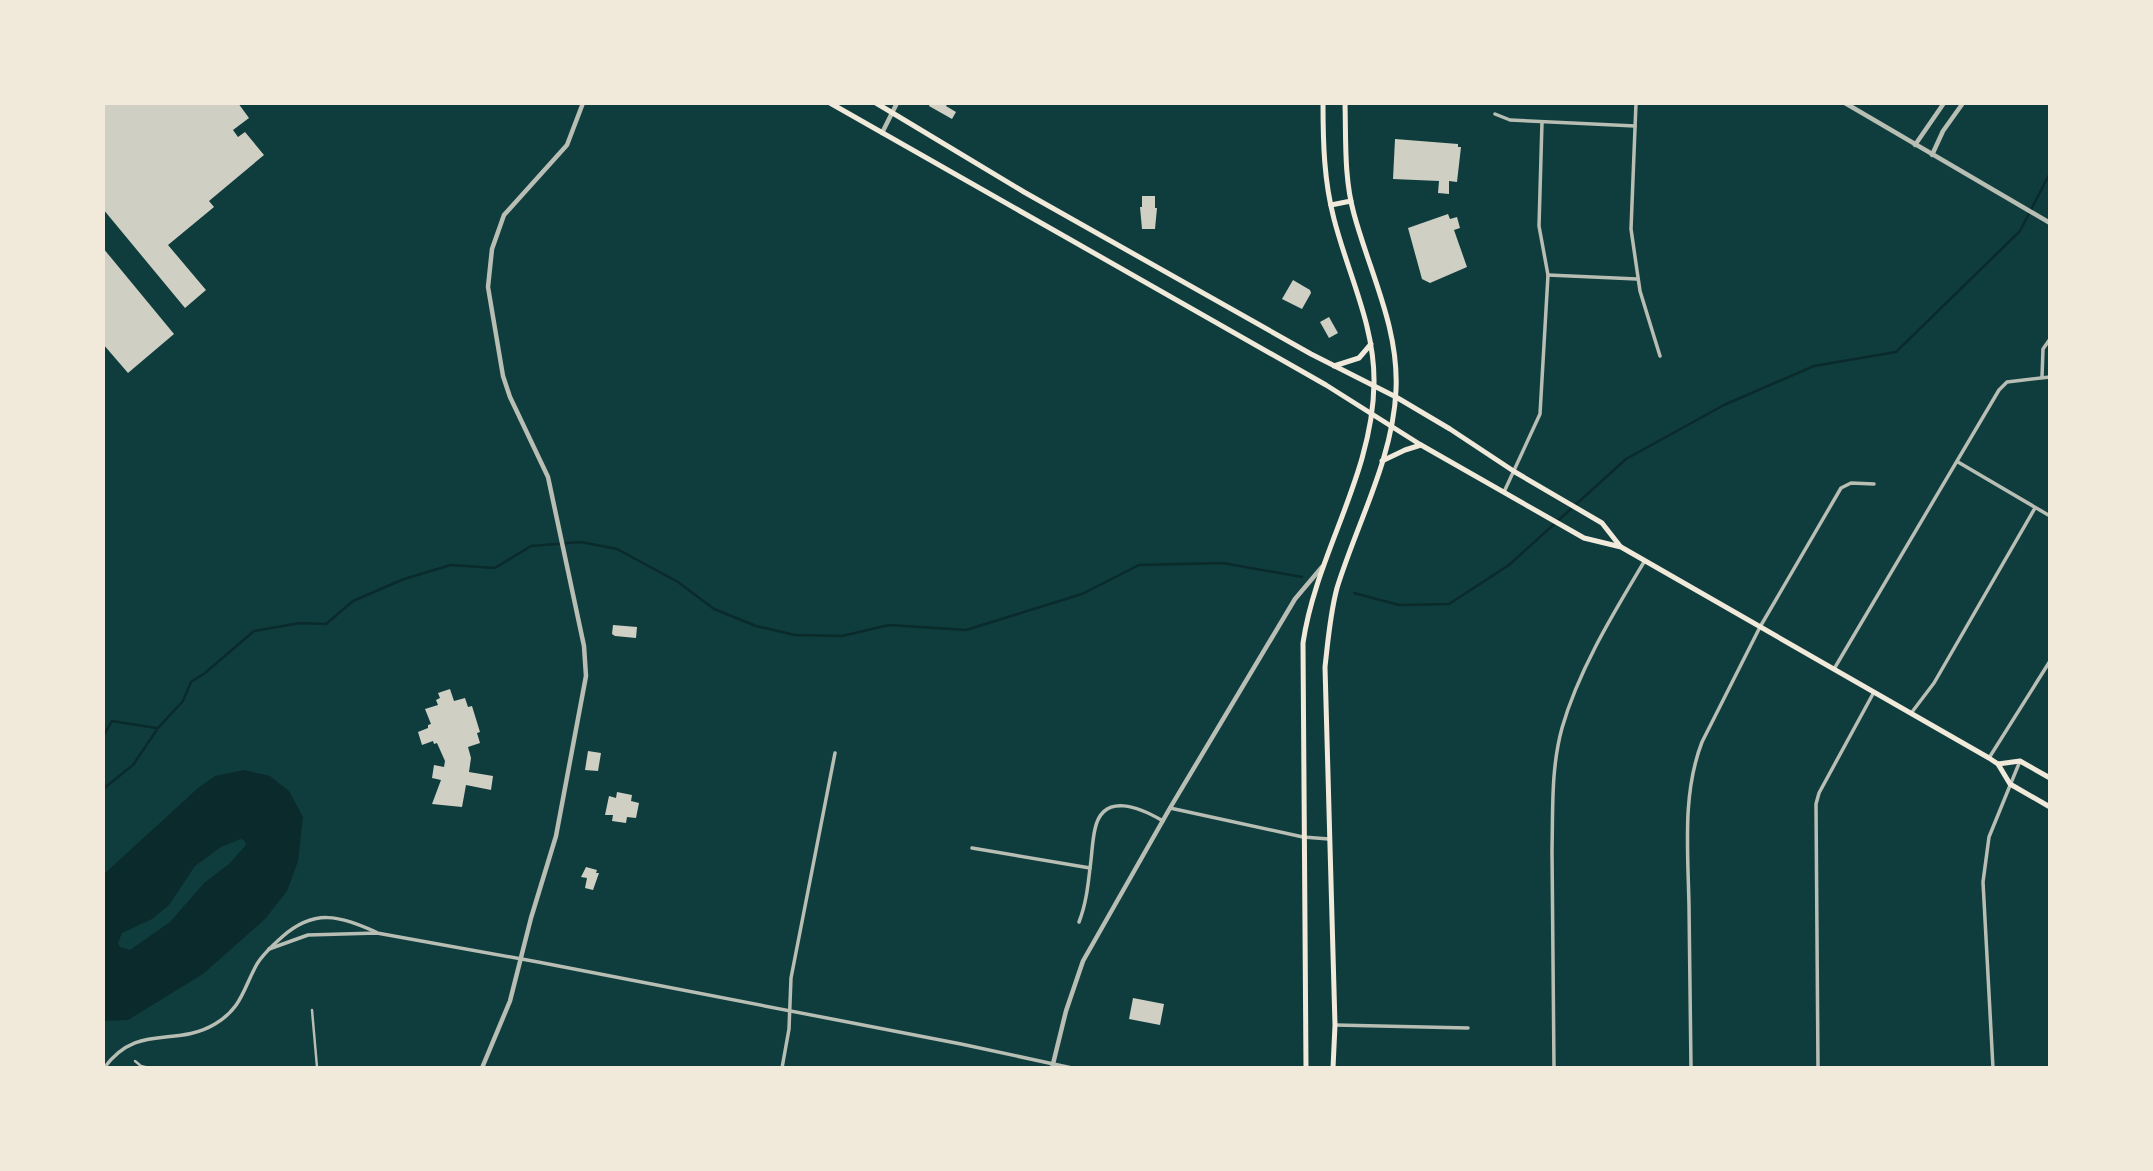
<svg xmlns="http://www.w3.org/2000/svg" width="2153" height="1171" font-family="'Golos Text',sans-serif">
	<rect width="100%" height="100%" fill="#0f3d3e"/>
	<path fill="#0a2a2b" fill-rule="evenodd" d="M244,770L270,776L289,791L303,817L298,861L287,891L265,919L203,974L128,1020L103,1021V875L198,788L215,776ZM241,839L245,841L246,845L229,864L204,883L170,922L130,950L120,947L118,943L122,933L152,919L169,905L195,866L221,847Z"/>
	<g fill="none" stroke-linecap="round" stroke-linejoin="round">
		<g stroke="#0a2a2b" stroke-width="2.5">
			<path d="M1354,593L1399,605L1449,604L1509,565L1626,459L1724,405L1814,366L1896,352L2020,231L2050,173"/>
			<path d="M103,736L112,721L156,728"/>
			<path d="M103,789L133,765L158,728L183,701L191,682L205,673L254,631L300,623L326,624L353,601L404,579L451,565L495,568L531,546L581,542L617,549L678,582L714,609L756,626L795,635L842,636L889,625L966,630L1082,594L1139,565L1223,563L1302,577"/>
		</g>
	</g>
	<g fill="#cfcfc3">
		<path d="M103,103H238L249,118L233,130L238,137L245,132L264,155L209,201L214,207L168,245L206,290L185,308L103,209Z"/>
		<path d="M930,103H948L946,106L956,112L952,119L929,106Z"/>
		<path d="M1395,139L1458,144V147H1461L1457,182L1449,181V194L1438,193L1439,181L1393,179Z"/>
		<path d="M1142,196H1155V208H1157L1155,229H1142L1140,207H1142Z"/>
		<path d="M1448,214L1450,219L1457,217L1460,228L1454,230L1467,267L1430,283L1422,279L1408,228Z"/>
		<path d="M103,248L174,334L128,373L103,344Z"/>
		<path d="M1293,280L1310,290L1311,293L1302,309L1282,299Z"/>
		<path d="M1329,317L1338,333L1329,338L1320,322Z"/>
		<path d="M613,625L637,627L636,638L615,636L612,634Z"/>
		<path d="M450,689L454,701L465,698L468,707L472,706L480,732L477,733L480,743L468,747L471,758L469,772L493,776L491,790L466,785L462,807L432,804L441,780L432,778L434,765L444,767L445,761L437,743L434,744L433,741L422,745L418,732L428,728V725L431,724L425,709L438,705L436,700L440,698L438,693Z"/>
		<path d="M588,751L601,753L598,771L585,770Z"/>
		<path d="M617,792L632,795L631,801L639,803L636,818L627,817L626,823L612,821L613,815H605L609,796L616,798Z"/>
		<path d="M586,867L597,870L596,873H599L593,890L585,888L587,878L581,877Z"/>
		<path d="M1133,998L1164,1004L1160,1025L1129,1019Z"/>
	</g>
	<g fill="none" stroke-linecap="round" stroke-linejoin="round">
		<g stroke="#b8beb3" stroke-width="2.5">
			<path d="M312,1010L317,1067"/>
			<path d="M135,1061L141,1066L149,1068"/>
			<path d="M316,1068H329"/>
		</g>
		<g stroke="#b8beb3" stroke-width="3.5">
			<path d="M1636,103L1631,229L1640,291L1660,356"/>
			<path d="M1495,114L1510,120L1635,126"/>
			<path d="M1548,275L1637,279"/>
			<path d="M2042,377L2043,349L2050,339"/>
			<path d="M1958,462L2050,516"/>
			<path d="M1504,492L1540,414L1548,275L1539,226L1542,122"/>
			<path d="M1834,669L1999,390L2007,382L2050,377"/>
			<path d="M1912,712L1934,683L2035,508"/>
			<path d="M1989,758L2050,661"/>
			<path d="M1170,808L1303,837L1329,839"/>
			<path d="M972,848L1090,868"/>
			<path d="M1079,922C1086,904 1088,886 1090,868C1092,855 1092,842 1095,829C1103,791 1141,808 1163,821"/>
			<path d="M269,949L308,935L377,933L538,962L961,1044L1072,1068"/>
			<path d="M1335,1025L1468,1028"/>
			<path d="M104,1068C138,1022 175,1048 215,1024C242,1008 243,989 257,964C263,954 273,945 282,937C315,908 339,916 376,932"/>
			<path d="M782,1068L789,1029L791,978L835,753"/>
			<path d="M1554,1068C1553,995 1552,922 1552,850C1553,809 1551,768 1562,728C1579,669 1613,614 1644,562"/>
			<path d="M1691,1068C1690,1014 1690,960 1689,906C1688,851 1682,794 1702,742L1760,627L1841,488L1851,483L1874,484"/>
			<path d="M1818,1068L1816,804L1819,793L1874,692"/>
			<path d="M1993,1068L1983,882L1989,837L2020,761"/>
		</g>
		<g stroke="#b8beb3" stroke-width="4.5">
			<path d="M1845,103L2050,223"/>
			<path d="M882,133L897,103"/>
			<path d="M1915,145L1944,103"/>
			<path d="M1932,155L1943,131L1963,103"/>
			<path d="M482,1068L510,1001L531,918L556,836L586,676L584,646L548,477L510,397L503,376L488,287L492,249L504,215L567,145L583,103"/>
			<path d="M1052,1068L1066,1011L1083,961L1170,808L1295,599L1322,567"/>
		</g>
		<g stroke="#f1e9da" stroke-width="5">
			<path d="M830,103L1326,385L1421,445L1584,538L1621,547L1989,758L1998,764L2010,784L2050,807"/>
			<path d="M876,103L1024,192L1311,354L1396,397L1450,429L1515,472L1602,523L1620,546"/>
			<path d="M1331,205L1351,201"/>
			<path d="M1334,366L1359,358L1371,344"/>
			<path d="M1382,461L1405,450L1421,445"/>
			<path d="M1998,764L2020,761L2050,778"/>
			<path d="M1306,1068L1303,643C1316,554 1373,475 1374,383C1375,326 1348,274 1334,219C1324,181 1323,143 1323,103"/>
			<path d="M1333,1068L1335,1025L1325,667C1328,641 1330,614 1337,588C1357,523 1393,459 1396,390C1399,328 1370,273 1354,214C1344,178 1346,141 1345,103"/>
		</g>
	</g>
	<rect width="2153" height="1171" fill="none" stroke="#f1e9da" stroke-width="210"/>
</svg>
